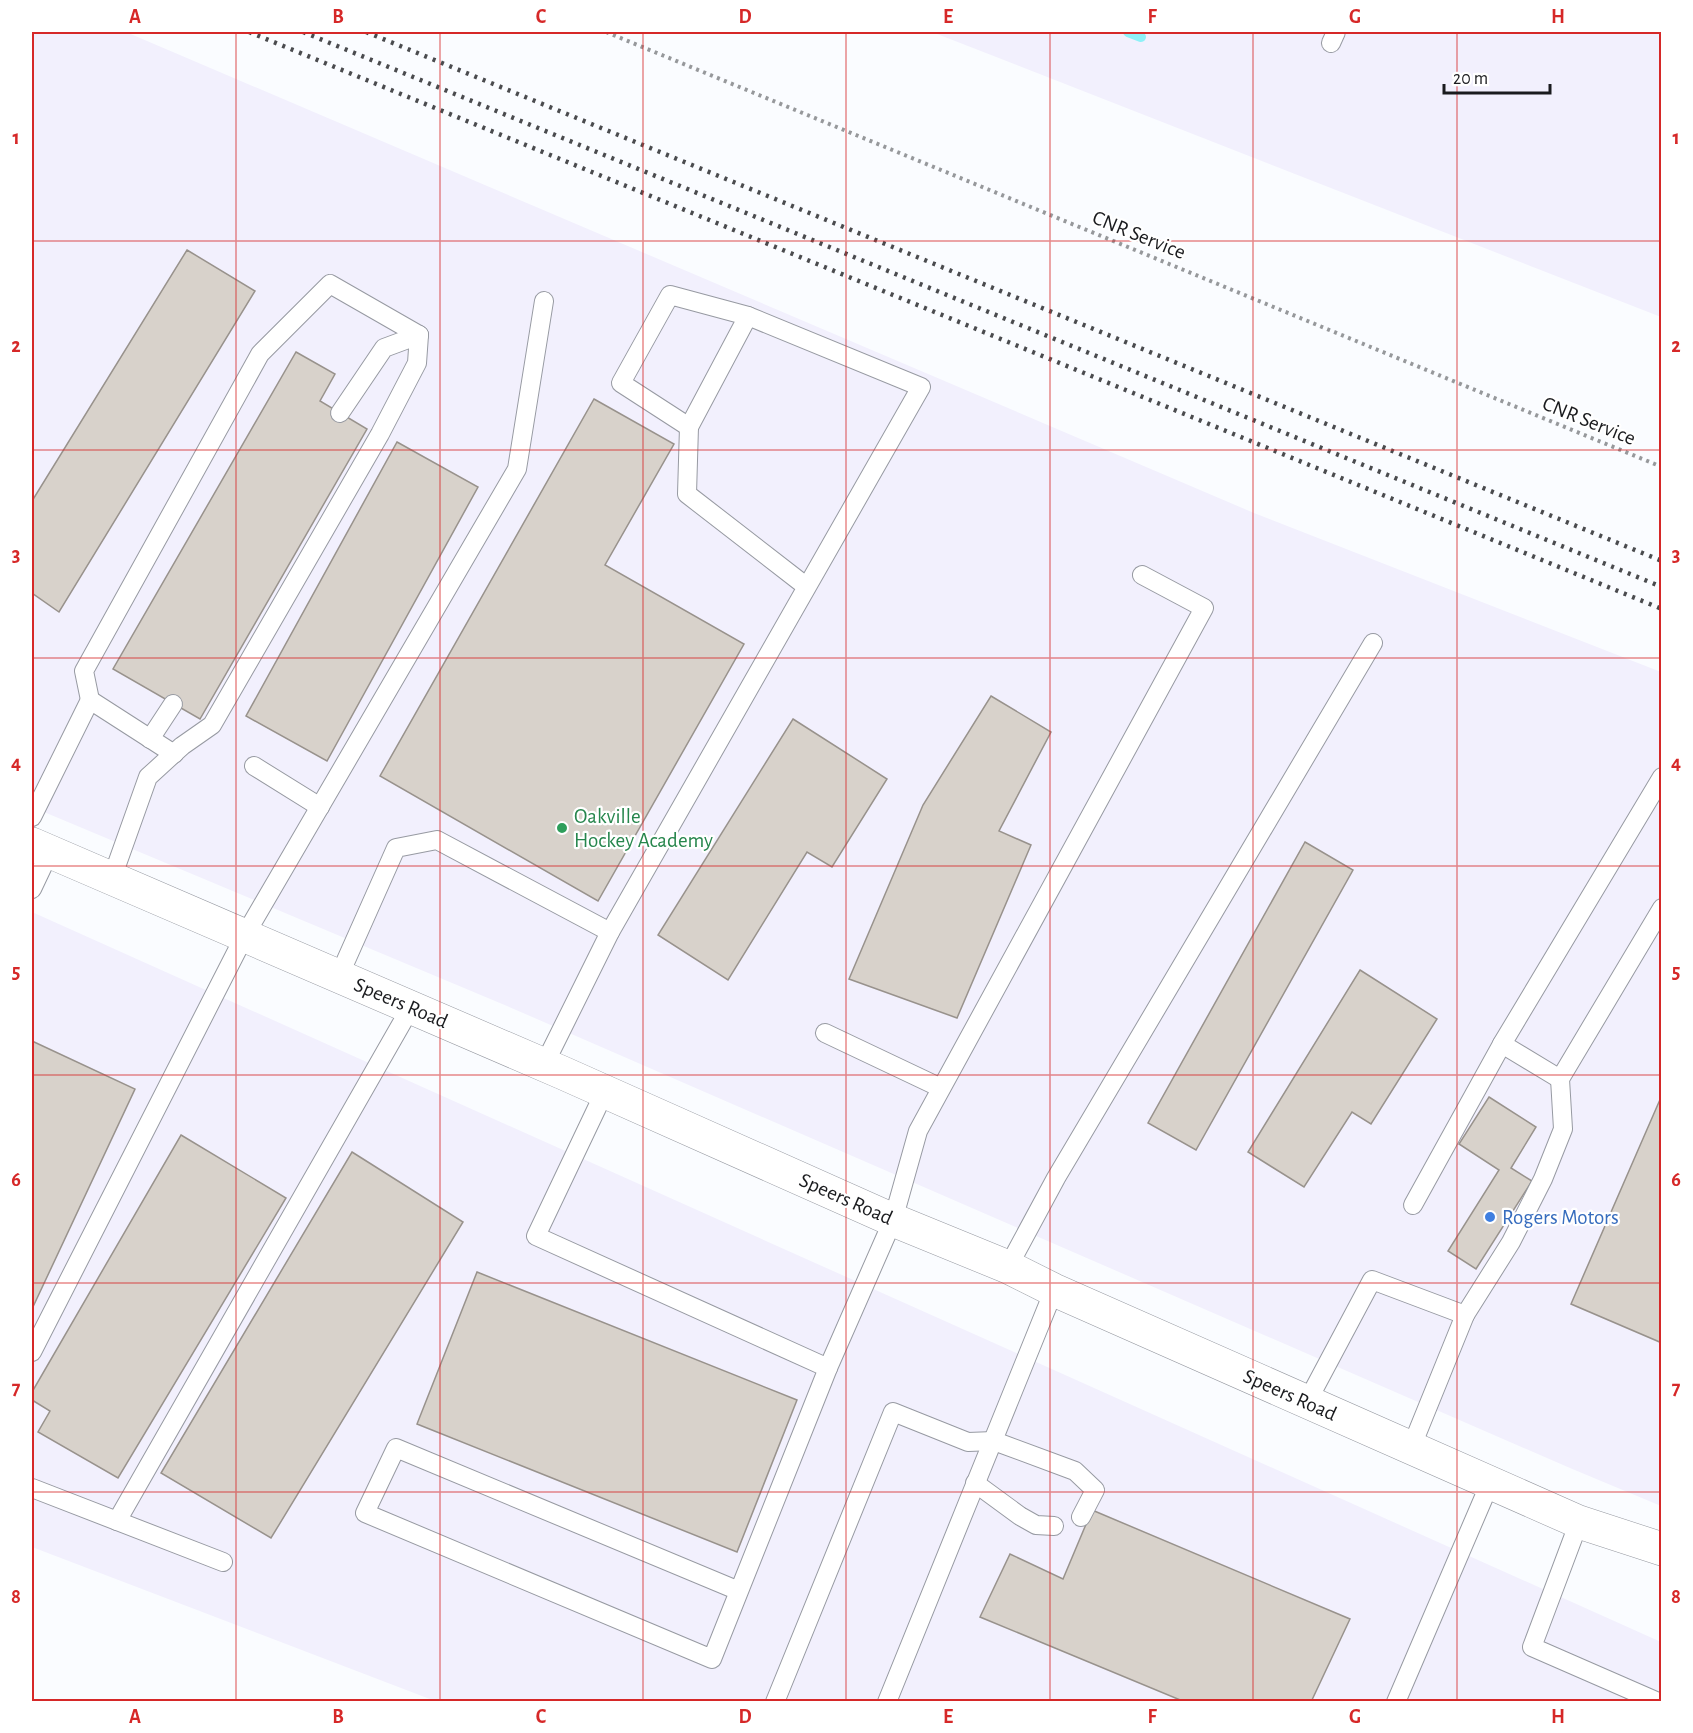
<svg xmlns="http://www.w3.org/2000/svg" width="1693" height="1733" font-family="'Alegreya Sans',sans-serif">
	<rect width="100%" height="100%" fill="#fafcff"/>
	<g fill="#f2f0fd">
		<path d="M32,32H126L1254,513L1661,672V1506L1570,1468L507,1006L32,807Z"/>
		<path d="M932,32H1661V317Z"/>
		<path d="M32,912L1661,1642V1701H435L32,1547Z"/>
	</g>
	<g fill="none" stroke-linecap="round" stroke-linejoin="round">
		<path stroke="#8ef1f7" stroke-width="10" d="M1128,32L1141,37"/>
	</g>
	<g fill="#d8d2cb" stroke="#98928c" stroke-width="1.5">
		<path d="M187,250L255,291L59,612L32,593V501Z"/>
		<path d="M296,352L335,374L320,401L367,429L200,719L113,669Z"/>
		<path d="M594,399L674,444L605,565L744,644L598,901L380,776Z"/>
		<path d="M397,442L478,487L327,761L246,716Z"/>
		<path d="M991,696L1051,732L999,831L1031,845L957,1018L849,979L923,805Z"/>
		<path d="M793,719L887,779L832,867L807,852L728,980L658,935Z"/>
		<path d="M1305,842L1353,870L1196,1150L1148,1123Z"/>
		<path d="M1360,970L1437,1019L1371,1124L1352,1112L1304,1187L1248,1152Z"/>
		<path d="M32,1041L135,1089L32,1309Z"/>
		<path d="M1662,1095V1343L1571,1304Z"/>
		<path d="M1489,1097L1536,1127L1511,1168L1532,1181L1476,1269L1448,1251L1499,1170L1459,1144Z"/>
		<path d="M181,1135L286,1198L118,1478L38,1432L50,1411L32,1400V1392Z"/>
		<path d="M352,1152L463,1222L271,1538L161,1473Z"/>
		<path d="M477,1272L797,1400L737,1552L417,1424Z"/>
		<path d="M1092,1510L1350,1619L1311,1702H1185L980,1617L1010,1554L1063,1579Z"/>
	</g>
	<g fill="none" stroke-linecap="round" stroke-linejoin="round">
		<defs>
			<g id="lane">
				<path d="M1331,43L1336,32"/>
				<path d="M340,413L384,348L419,335"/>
				<path d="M689,427L621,383L670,295L748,316"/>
				<path d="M90,700L84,671L260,354L330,284L419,335"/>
				<path d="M150,739L173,704"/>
				<path d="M254,766L320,807"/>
				<path d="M32,817L90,700L174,754"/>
				<path d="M112,878L148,777L182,746L212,725L380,434L417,363L419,335"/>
				<path d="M32,889L50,851"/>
				<path d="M610,932L921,387L748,316L689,427L687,494L807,587"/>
				<path d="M339,976L396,848L437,840L610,932L544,1065"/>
				<path d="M825,1033L941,1088"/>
				<path d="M1560,1079L1502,1044L1662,777"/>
				<path d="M605,1091L536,1236L828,1368L893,1220L918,1131L1204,608L1142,575"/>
				<path d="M1413,1205L1502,1044"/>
				<path d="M1008,1267L1056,1178L1373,643"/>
				<path d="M1465,1315L1511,1242L1543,1179L1563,1129L1560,1079L1662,908"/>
				<path d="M32,1352L245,935L517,469L544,301"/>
				<path d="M1307,1402L1372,1280L1465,1315L1411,1448"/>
				<path d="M975,1483L1020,1516L1036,1525L1054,1526"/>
				<path d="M32,1488L223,1562"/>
				<path d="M117,1521L411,1007"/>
				<path d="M1579,1522L1532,1647L1658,1702"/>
				<path d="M739,1591L396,1448L365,1513L712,1659L828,1368"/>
				<path d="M775,1702L893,1412L968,1442L994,1441L1075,1471L1095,1490L1081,1517"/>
				<path d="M887,1702C942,1564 999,1428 1054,1290"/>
				<path d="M1396,1702L1490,1483"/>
			</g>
			<path id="secondary" d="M32,844L563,1073L893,1220L1008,1267L1054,1290L1579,1522L1662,1549"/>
		</defs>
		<use href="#lane" stroke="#979aa2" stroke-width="20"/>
		<use href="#secondary" stroke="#979aa2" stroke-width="34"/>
		<path stroke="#96989b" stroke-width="4" stroke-dasharray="3 4.5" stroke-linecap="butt" d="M606,32L1662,467"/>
		<use href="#lane" stroke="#fff" stroke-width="18"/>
		<use href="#secondary" stroke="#fff" stroke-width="33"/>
		<g stroke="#4a4b4e" stroke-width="4.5" stroke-dasharray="3 6" stroke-linecap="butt">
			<path d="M249,32L1662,609"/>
			<path d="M303,32L1662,587"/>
			<path d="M366,32L1662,561"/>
		</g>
	</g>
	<path fill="none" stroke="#d62828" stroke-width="1.5" stroke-opacity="0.55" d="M236,32V1702M440,32V1702M643,32V1702M846,32V1702M1050,32V1702M1253,32V1702M1457,32V1702M32,241H1662M32,450H1662M32,658H1662M32,866H1662M32,1075H1662M32,1283H1662M32,1492H1662"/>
	<circle fill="#2e9e5b" stroke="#fff" stroke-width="2" cx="562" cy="828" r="6"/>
	<circle fill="#3f7fe0" stroke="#fff" stroke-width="2" cx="1490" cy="1217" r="6"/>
	<g text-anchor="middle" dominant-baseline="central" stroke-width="4.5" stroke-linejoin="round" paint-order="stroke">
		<g font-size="21" fill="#1a1b1e" stroke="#fff">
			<text transform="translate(1139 235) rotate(22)">CNR Service</text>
			<text transform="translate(1589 421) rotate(22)">CNR Service</text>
			<text transform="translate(401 1003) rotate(23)">Speers Road</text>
			<text transform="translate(846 1199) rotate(24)">Speers Road</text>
			<text transform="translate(1290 1395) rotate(24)">Speers Road</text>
		</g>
		<g font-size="21" fill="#27864d" stroke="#fff" text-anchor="start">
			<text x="574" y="816">Oakville<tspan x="574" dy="24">Hockey Academy</tspan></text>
		</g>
		<g font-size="21" fill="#366cbe" stroke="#fff" text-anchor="start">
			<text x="1502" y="1217">Rogers Motors</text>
		</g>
	</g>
	<rect width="1693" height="1733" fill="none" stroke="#ffffff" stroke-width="66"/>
	<path d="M1444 84v9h106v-9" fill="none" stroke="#1a1b1e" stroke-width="3"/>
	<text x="1453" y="84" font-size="18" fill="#1a1b1e" stroke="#ffffff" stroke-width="4.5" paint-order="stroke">20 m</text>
	<rect x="33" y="33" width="1627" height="1667" fill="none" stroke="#d62828" stroke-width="2"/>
	<g font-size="20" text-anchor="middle" font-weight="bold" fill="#d62828">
		<text x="135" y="23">A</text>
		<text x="338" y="23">B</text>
		<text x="541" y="23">C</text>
		<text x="745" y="23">D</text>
		<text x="948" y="23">E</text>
		<text x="1152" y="23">F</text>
		<text x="1355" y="23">G</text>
		<text x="1558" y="23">H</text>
		<text x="16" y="144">1</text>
		<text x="1676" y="144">1</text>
		<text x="16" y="352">2</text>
		<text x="1676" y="352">2</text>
		<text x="16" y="561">3</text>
		<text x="1676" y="561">3</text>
		<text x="16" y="769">4</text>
		<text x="1676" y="769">4</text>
		<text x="16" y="978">5</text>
		<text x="1676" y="978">5</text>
		<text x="16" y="1186">6</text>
		<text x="1676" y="1186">6</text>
		<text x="16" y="1394">7</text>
		<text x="1676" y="1394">7</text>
		<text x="16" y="1603">8</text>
		<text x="1676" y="1603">8</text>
		<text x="135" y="1723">A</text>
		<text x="338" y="1723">B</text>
		<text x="541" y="1723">C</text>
		<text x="745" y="1723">D</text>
		<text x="948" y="1723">E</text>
		<text x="1152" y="1723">F</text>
		<text x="1355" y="1723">G</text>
		<text x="1558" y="1723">H</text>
	</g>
</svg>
